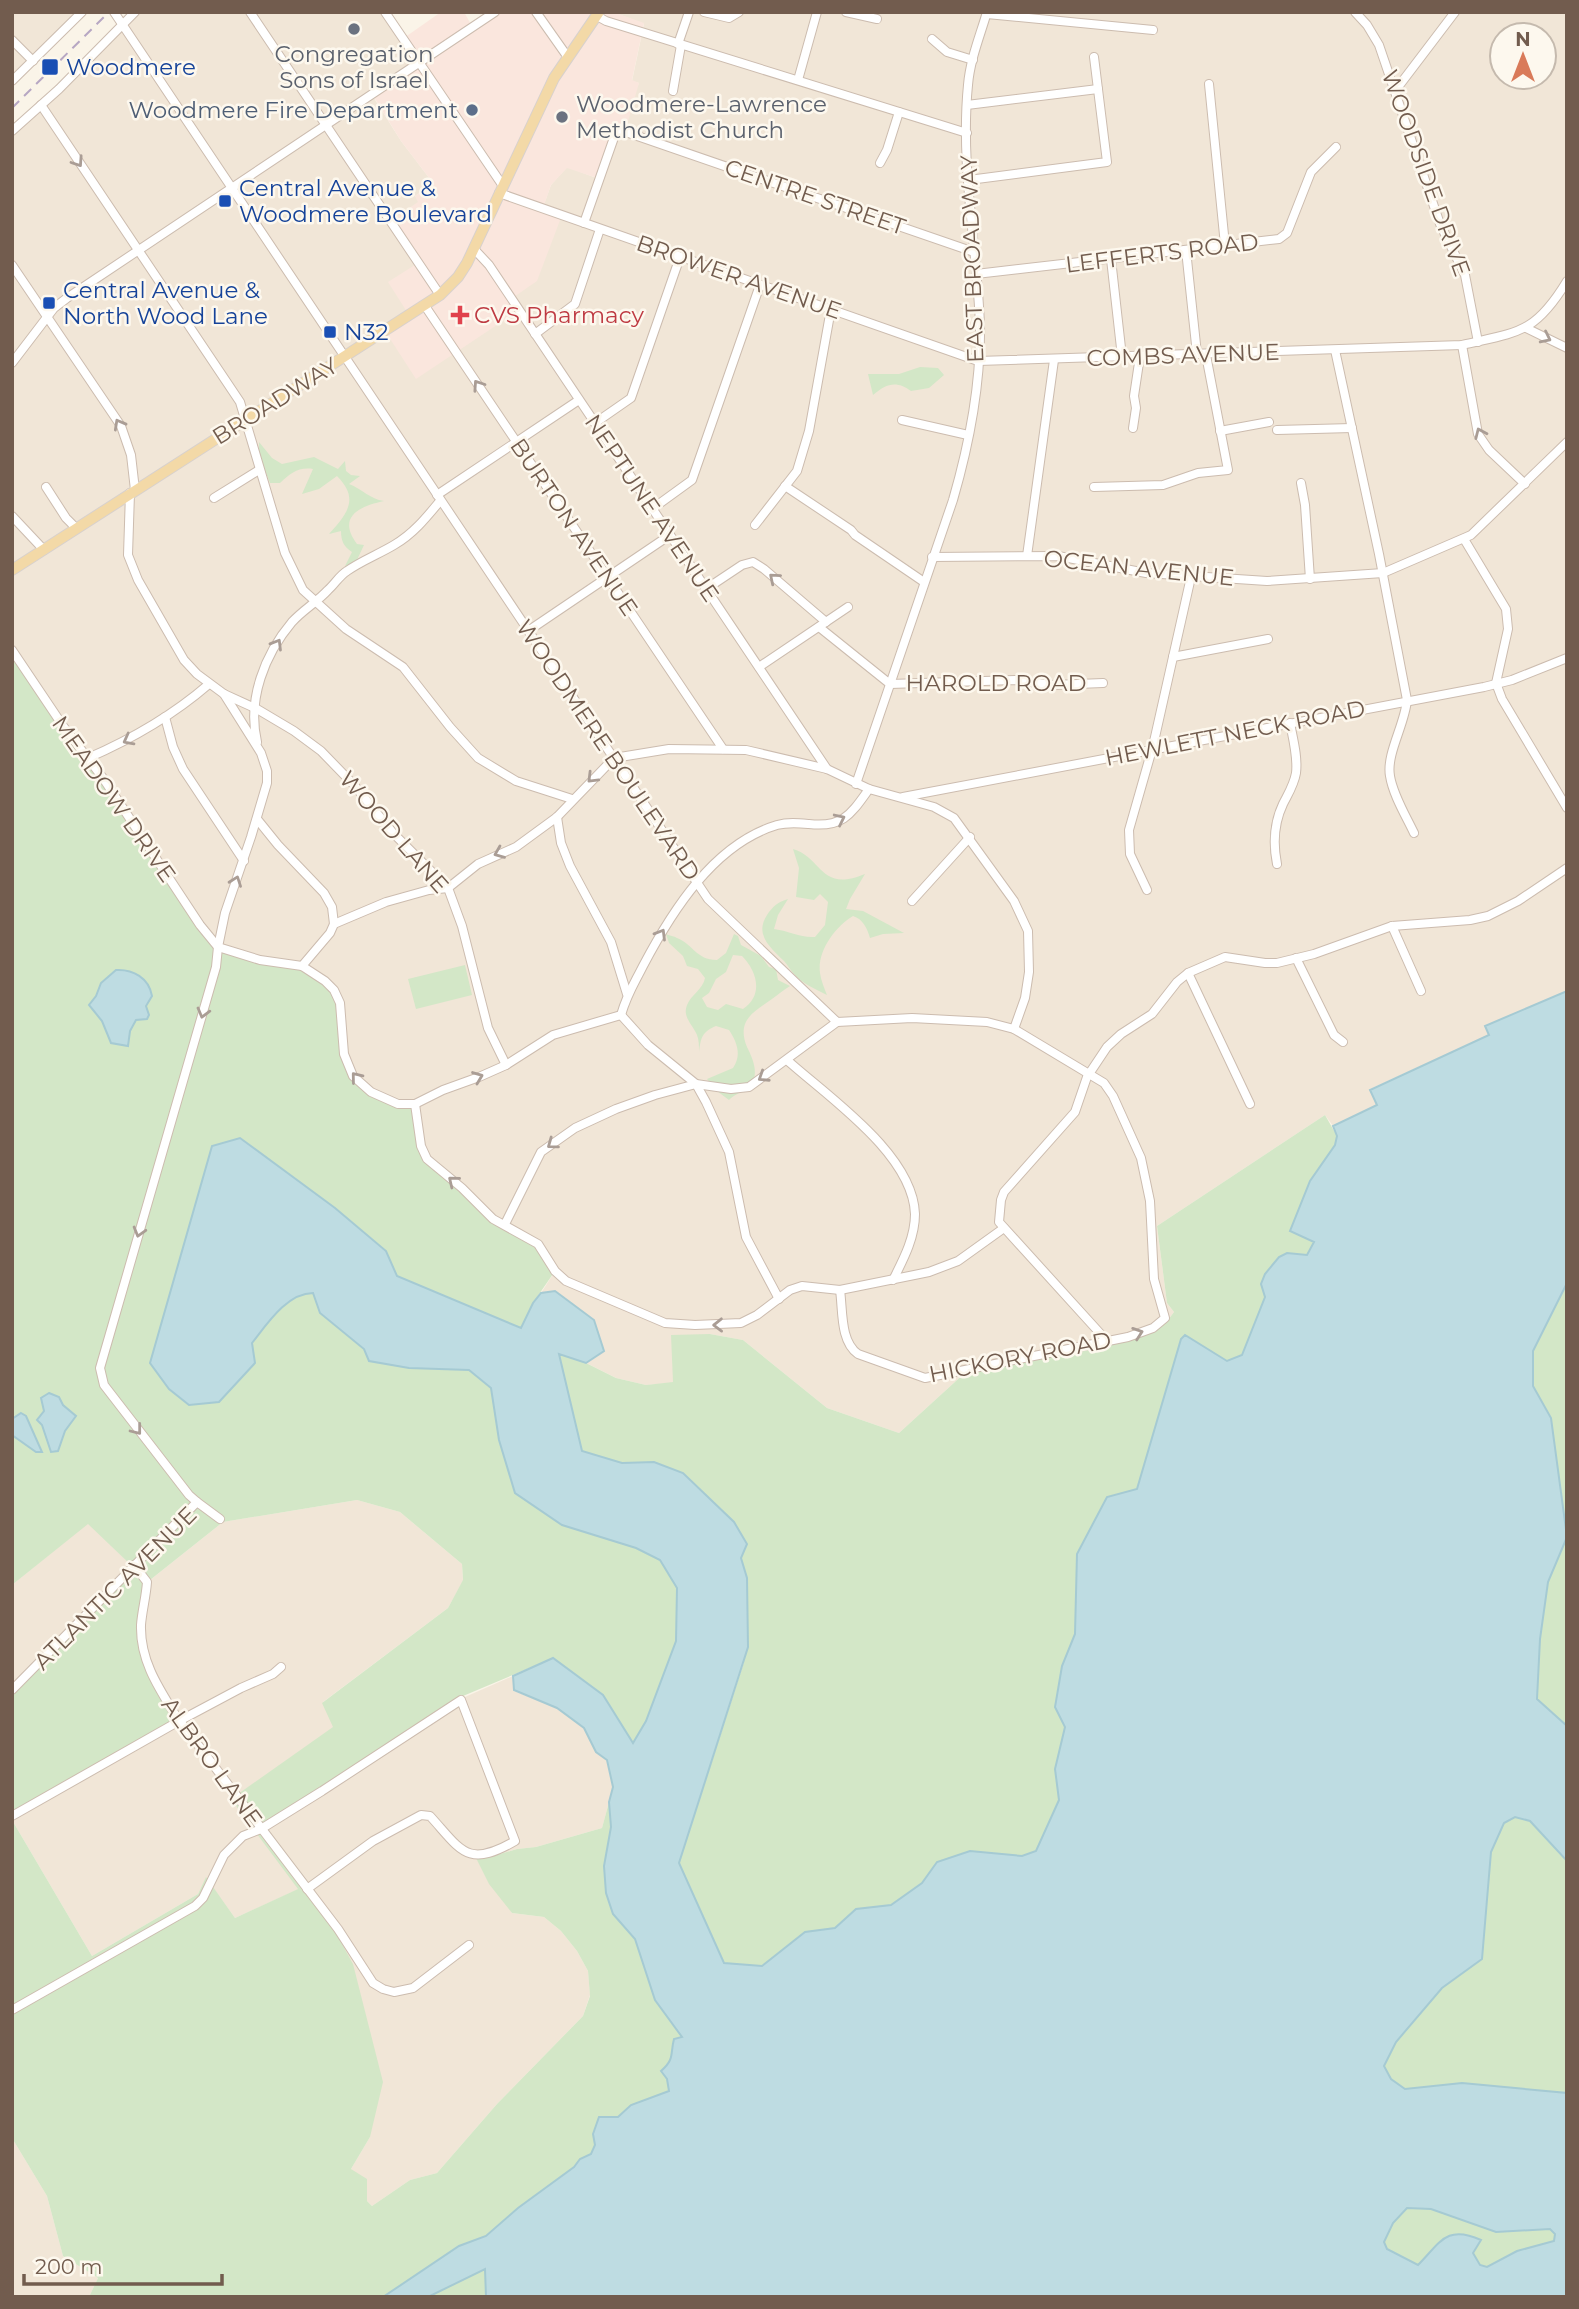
<svg xmlns="http://www.w3.org/2000/svg" width="1579" height="2309" font-family="Montserrat,sans-serif">
	<rect width="100%" height="100%" fill="#faf4e8"/>
	<g fill="#f1e6d7" fill-rule="evenodd">
		<path d="M12,12H85L12,85Z"/>
		<path d="M138,12H382L418,64L372,95L401,141L433,183L415,196L510,299L551,185L567,167L599,179L639,83L632,81L644,24L613,12H1567V991L1486,1027L1489,1035L1370,1089L1377,1105L1333,1126L1325,1115L1157,1226L1167,1303L1174,1312L1165,1324L1129,1338L968,1370L899,1433L827,1408L743,1340L710,1334L673,1383L646,1385L616,1378L586,1363L604,1351L555,1291L541,1293L555,1271L493,1219L427,1159L381,1097L218,947L12,654V133ZM1502,35H1544V77H1502Z"/>
		<path d="M357,1500L400,1512L462,1564L463,1581L448,1608L323,1702L334,1727L232,1799L513,1676L514,1691L557,1708L584,1728L596,1752L607,1760L613,1787L602,1828L536,1847L517,1849L493,1856H475L512,1913L544,1917L561,1931L577,1951L588,1971L590,1995L583,2016L497,2104L437,2173L410,2180L372,2206L367,2201L351,2169L370,2137L299,1889L235,1918L206,1878L198,1894L92,1956L12,1820V1816L141,1655L150,1580L223,1522Z"/>
		<path d="M88,1523L134,1568L12,1694V1585Z"/>
		<path d="M12,2138L47,2196L63,2256L98,2278L89,2297H12Z"/>
	</g>
	<path fill="#fae6dd" d="M441,12H464L473,28L494,12H613L644,23L632,80L639,83L625,132L618,130L600,179L567,168L551,185L543,208L562,215L537,281L511,299L518,311L416,379L385,331L409,315L388,282L418,263L390,221L418,202L415,196L433,183L401,141L372,94L418,64L401,40Z"/>
	<g fill="#d3e7c7" fill-rule="evenodd">
		<path d="M920,367L938,368L944,375L929,388L911,391C896,380 886,384 873,395L868,374H899Z"/>
		<path d="M259,442L272,458L282,464L314,457L338,469L345,461L346,471L351,475L360,476L349,484C362,489 370,499 384,501C361,506 336,516 357,544L364,545L356,562L345,566L352,552C344,547 341,541 341,531L329,534C347,514 360,499 337,476L319,489L302,494L313,469C298,467 291,473 280,483H270L259,455Z"/>
		<path d="M12,654L217,947L305,970L325,981L339,998L347,1065L381,1097L415,1104L427,1159L493,1219L528,1237L555,1271L533,1303L491,1388L499,1440L515,1493L562,1525L636,1548L660,1560L677,1588L745,1572L741,1558L654,1462L622,1463L582,1451L559,1354L586,1363L616,1378L646,1385L673,1382L671,1335L710,1334L743,1340L827,1408L899,1433L968,1370L1129,1338L1165,1324L1174,1312L1167,1303L1157,1226L1325,1115L1337,1136L1335,1145L1310,1181L1290,1230L1314,1242L1307,1255L1287,1253L1261,1284L1265,1297L1242,1355L1227,1361L1185,1335L1182,1339L1137,1490L1077,1554L1075,1634L1062,1666L1065,1727L1055,1769L1059,1800L1036,1851L1022,1856L970,1851L937,1862L922,1883L891,1905L856,1909L835,1928L805,1932L762,1966L724,1963L679,1863L744,1662L747,1579L679,1593L676,1641L646,1721L633,1743L603,1695L553,1658L463,1696L264,1824L308,1882L353,1964L383,2082L370,2137L351,2169L367,2179V2201L372,2206L410,2180L437,2173L497,2104L583,2016L590,1996L588,1971L577,1951L561,1931L544,1917L512,1913L489,1884L475,1856H493L517,1849L536,1847L602,1828L609,1802L611,1827L604,1866L606,1893L613,1914L635,1939L655,2000L683,2037L672,2047C673,2055 671,2057 668,2065C666,2074 668,2082 669,2091L631,2105L618,2117L599,2118L594,2134L595,2145L591,2154L580,2159L574,2167L518,2208L486,2236V2297H89L98,2278L63,2256L47,2196L12,2138V1820L92,1956L198,1894L206,1877L235,1918L298,1889L231,1799L333,1727L322,1703L448,1608L463,1580L462,1564L400,1512L357,1500L223,1522L150,1580L139,1639L178,1720L12,1816V1694L134,1568L88,1524L12,1585Z"/>
		<path d="M793,849C823,858 820,893 865,874L850,899L846,909L863,911L904,933L883,934L870,938C867,928 863,919 853,916C835,927 817,951 820,973C821,980 824,988 827,995C815,989 803,984 794,974C790,970 788,965 784,961C771,948 754,935 767,915C773,906 778,902 788,899L778,915L774,929C790,931 800,938 815,937L825,925L828,902L820,894L814,900L796,897L799,868Z"/>
		<path d="M666,934C670,936 674,936 677,938C693,944 696,960 717,960L726,953L734,934L738,936L741,945L761,956L769,967L776,969L778,980L790,986C783,990 778,995 772,999C754,1012 736,1020 747,1047C752,1057 757,1068 754,1079C749,1091 737,1092 729,1100L717,1091L707,1079L733,1068C742,1055 737,1042 729,1030L716,1026C702,1032 701,1037 699,1052C699,1046 699,1040 697,1035C693,1025 682,1017 687,1005C691,995 703,989 705,978L698,969L687,966L683,956L669,943ZM733,955L742,956C757,971 764,995 743,1009L726,1004L718,1010L707,1007L702,998L709,993L716,979L726,972Z"/>
		<path d="M465,965L472,995L416,1009L408,979Z"/>
		<path d="M1567,1283V1534L1551,1418L1533,1386V1351Z"/>
		<path d="M1567,1537V1726L1537,1699L1540,1639L1548,1582Z"/>
		<path d="M1515,1817L1530,1821L1567,1861V2093L1462,2083L1405,2089L1391,2079L1384,2066L1396,2042L1442,1988L1482,1959L1491,1852L1504,1823Z"/>
		<path d="M1407,2208L1431,2209L1454,2215L1551,2229L1555,2234L1554,2241L1517,2251L1487,2267L1480,2265L1473,2253L1441,2240L1418,2265L1386,2249L1384,2242L1393,2223Z"/>
	</g>
	<g fill="#bedce2" stroke="#a5cad3" stroke-width="2" fill-rule="evenodd">
		<path d="M116,970C133,969 149,978 152,996L146,1006L149,1015L147,1019L136,1020L130,1031L128,1046L111,1043L102,1021L89,1005L96,996L101,983Z"/>
		<path d="M1567,991V1283L1533,1351V1386L1551,1418L1567,1537L1548,1582L1540,1639L1537,1699L1567,1726V1861L1530,1821L1515,1817L1504,1823L1491,1852L1482,1959L1442,1988L1396,2042L1384,2066L1391,2079L1405,2089L1462,2083L1567,2093V2297H486L485,2269L428,2297H383L459,2246L486,2236L518,2208L574,2167L580,2159L591,2154L595,2145L593,2134L599,2117H618L631,2105L669,2091L667,2079L661,2071C675,2059 670,2054 674,2039L682,2037L655,2000L635,1939L613,1914L606,1893L604,1866L611,1827L609,1802L613,1787L607,1760L596,1752L584,1728L557,1708L514,1690L513,1676L553,1658L603,1695L633,1743L646,1721L676,1641L677,1588L660,1560L636,1548L562,1525L515,1493L499,1440L491,1388L469,1370L409,1368L369,1361L364,1349L320,1313L313,1293C287,1293 267,1324 252,1343L255,1363L219,1402L189,1405L169,1389L150,1363L212,1146L240,1138L335,1208L386,1251L397,1276L521,1328L533,1303L541,1293L555,1291L594,1320L604,1351L586,1363L559,1354L582,1451L622,1463L654,1462L683,1473L734,1522L747,1544L741,1558L747,1578L748,1647L679,1863L724,1963L762,1966L805,1932L835,1928L856,1909L891,1905L922,1883L937,1862L970,1851L1022,1856L1036,1851L1059,1800L1055,1769L1065,1727L1055,1707L1062,1666L1075,1634L1077,1554L1107,1497L1137,1489L1181,1339L1185,1335L1227,1361L1242,1355L1265,1297L1261,1284L1265,1274L1279,1257L1287,1253L1307,1255L1314,1242L1290,1231L1310,1181L1335,1145L1337,1136L1333,1126L1377,1105L1370,1090L1489,1035L1485,1026ZM1407,2208L1431,2209L1496,2232L1550,2229L1555,2234L1554,2241L1517,2251L1487,2267L1480,2265L1473,2253L1481,2240C1446,2224 1440,2243 1418,2265L1387,2249L1384,2242L1393,2223Z"/>
		<path d="M49,1393L59,1397L63,1405L76,1416L65,1431L58,1451L51,1452L42,1425L37,1420L44,1411L41,1398Z"/>
		<path d="M21,1413L26,1416L42,1452H36L12,1435V1419Z"/>
	</g>
	<g fill="none" stroke-linecap="round" stroke-linejoin="round">
		<defs>
			<g id="minor">
				<path d="M114,12L708,899L837,1022L912,1018L987,1022L1014,1029L1104,1083L1113,1096L1141,1158L1150,1201L1154,1279L1165,1318L1153,1328L1128,1337L925,1378L858,1354C840,1341 843,1311 840,1290"/>
				<path d="M250,12L440,295"/>
				<path d="M385,12L503,186"/>
				<path d="M536,12L567,56"/>
				<path d="M704,12L729,18L739,12"/>
				<path d="M846,12L877,19"/>
				<path d="M1355,12L1367,25L1379,45L1440,224L1465,275L1478,342"/>
				<path d="M987,14L1153,30"/>
				<path d="M597,16L606,21L967,133"/>
				<path d="M932,39L947,52L973,60"/>
				<path d="M12,40L33,61"/>
				<path d="M678,44L689,12"/>
				<path d="M798,80L817,12"/>
				<path d="M12,81L82,12"/>
				<path d="M1209,84L1225,245"/>
				<path d="M673,91L681,45"/>
				<path d="M1395,91L1455,12"/>
				<path d="M41,105L240,402L285,553L303,590L346,629L403,667L450,727L478,758L516,781L572,799"/>
				<path d="M967,105L1098,89"/>
				<path d="M12,131L59,89L135,12"/>
				<path d="M880,163L887,150L899,112"/>
				<path d="M969,180L1107,162L1094,57"/>
				<path d="M499,193L978,361L1462,345C1518,332 1535,334 1567,281"/>
				<path d="M584,223L617,129L974,252"/>
				<path d="M474,249L489,265L827,769"/>
				<path d="M1186,250L1197,354"/>
				<path d="M1111,259L1122,357"/>
				<path d="M12,265L121,426L131,455L135,490"/>
				<path d="M976,274L1279,239L1287,233L1311,172L1336,147"/>
				<path d="M425,306L723,749"/>
				<path d="M1526,328L1567,348"/>
				<path d="M535,334L575,304L600,229"/>
				<path d="M1462,345L1478,434L1489,450L1525,484"/>
				<path d="M1335,350L1379,554L1407,700C1405,724 1386,754 1390,776C1393,795 1406,816 1414,833"/>
				<path d="M12,363L54,308L67,298L495,12"/>
				<path d="M902,420L968,435"/>
				<path d="M595,423L631,398L680,257"/>
				<path d="M1133,428L1136,408L1134,396L1140,356"/>
				<path d="M1277,430L1352,428"/>
				<path d="M1220,431L1269,422"/>
				<path d="M1301,483L1305,505L1310,579"/>
				<path d="M785,486L851,530L855,535L924,582"/>
				<path d="M46,487L66,518L76,528"/>
				<path d="M1094,487L1163,485L1198,473L1228,470L1206,355"/>
				<path d="M130,493L128,555L138,580L184,660L197,674L224,694L261,753L267,771V783L251,837L225,913L218,947L216,967L100,1368L104,1385L189,1495L197,1502"/>
				<path d="M437,495L579,400"/>
				<path d="M214,498L259,470"/>
				<path d="M652,509L692,480L760,285"/>
				<path d="M12,516L44,550"/>
				<path d="M755,525L797,471L809,431L831,309"/>
				<path d="M1464,539L1506,609L1508,629L1496,683L1502,699L1567,808"/>
				<path d="M1027,556L1054,360"/>
				<path d="M932,557L1058,556L1146,573L1267,581L1383,573L1471,535L1567,442"/>
				<path d="M706,589L742,565L753,562L764,569L826,622"/>
				<path d="M819,627L890,684L1015,680L1053,685L1103,683"/>
				<path d="M528,631L670,535"/>
				<path d="M12,650L63,726L103,778L200,925L218,947"/>
				<path d="M1173,657L1268,639"/>
				<path d="M759,667L848,607"/>
				<path d="M224,694L257,709L294,731L321,751L354,785L393,833L448,888L462,926L488,1028L506,1065"/>
				<path d="M165,717L173,747L183,769L244,861"/>
				<path d="M257,742C247,699 265,654 292,622C303,610 317,602 328,590C335,584 339,576 347,571C361,561 379,554 394,545C413,534 426,518 440,501"/>
				<path d="M88,758C132,739 172,716 209,684"/>
				<path d="M856,784L953,500C969,445 981,383 980,325C977,246 960,165 968,85C970,60 980,36 987,12"/>
				<path d="M903,797L1484,687L1512,680L1567,658"/>
				<path d="M557,817L561,843L570,866L611,942L627,994"/>
				<path d="M257,819L278,845L324,893L332,907L334,924"/>
				<path d="M1277,864C1273,844 1274,823 1283,804C1288,794 1294,785 1296,773C1298,757 1293,739 1290,723"/>
				<path d="M1147,890L1130,854L1129,830L1153,746L1191,577"/>
				<path d="M912,901L970,837"/>
				<path d="M1392,926L1421,991"/>
				<path d="M218,947L260,960L302,966L325,981L334,990L340,1003L344,1054L353,1076L371,1092L398,1104H415L443,1090L479,1077L506,1065L553,1035L621,1015"/>
				<path d="M1296,958L1334,1035L1343,1042"/>
				<path d="M302,966L330,933L334,924L386,902L429,890L448,888L478,864L516,847L557,817L614,758L669,749L746,750L827,769L869,789L934,807L954,818L1014,901L1028,931L1029,972L1025,998L1014,1029"/>
				<path d="M1188,973L1250,1104"/>
				<path d="M621,1015C627,994 634,984 643,966C672,911 714,844 777,825C788,822 798,823 809,824C843,828 851,814 869,789"/>
				<path d="M621,1015L648,1045L696,1084L706,1102L729,1152L746,1237L779,1299"/>
				<path d="M787,1060C828,1097 913,1154 915,1214C915,1238 903,1260 893,1280"/>
				<path d="M415,1104L421,1146L427,1159L462,1188L493,1219L538,1244L555,1271L566,1281L665,1323L695,1325L741,1323L757,1315L790,1290L802,1286L840,1290L929,1272L958,1261L1004,1228"/>
				<path d="M505,1224L541,1152L575,1128L616,1109L655,1095L696,1084L731,1089L749,1087L837,1022"/>
				<path d="M1107,1341L999,1222L1001,1200L1004,1192L1075,1112L1087,1077L1107,1047L1121,1034L1152,1014L1177,982L1188,973L1225,957L1265,963H1277L1314,954L1392,926L1470,920L1488,916L1518,901L1567,868"/>
				<path d="M134,1565L147,1582C146,1597 142,1611 141,1625C140,1660 158,1687 176,1716L338,1929L373,1983L383,1989L394,1992L413,1988L469,1945"/>
				<path d="M12,1690L197,1502L220,1519"/>
				<path d="M12,1816L181,1720L241,1688L273,1674L281,1667"/>
				<path d="M12,2010L195,1906L203,1898L224,1855L243,1836L261,1829L322,1791L461,1700L515,1841C467,1869 461,1850 430,1816L421,1815L373,1841L307,1889"/>
			</g>
			<path id="major" d="M12,570L440,295L458,277L467,263L554,78L599,12"/>
		</defs>
		<use href="#minor" stroke="#ccbcaf" stroke-width="10"/>
		<use href="#major" stroke="#d8d1cd" stroke-width="12"/>
		<use href="#minor" stroke="#fff" stroke-width="8"/>
		<use href="#major" stroke="#f3d9a7" stroke-width="10"/>
		<path stroke="#b7a7c3" stroke-width="2" stroke-dasharray="10 7" stroke-linecap="butt" d="M12,108L109,12"/>
	</g>
	<defs><path id="oneway-chevron" d="M-2-3.5L2.5 0L-2 3.5" fill="none" stroke-width="1.6" stroke-linecap="round" stroke-linejoin="round" transform="scale(1.75)"/></defs>
	<g stroke="#aa9d95">
		<use href="#oneway-chevron" transform="translate(78 162) rotate(56)"/>
		<use href="#oneway-chevron" transform="translate(1546 338) rotate(26)"/>
		<use href="#oneway-chevron" transform="translate(478 385) rotate(-124)"/>
		<use href="#oneway-chevron" transform="translate(119 424) rotate(-119)"/>
		<use href="#oneway-chevron" transform="translate(1480 433) rotate(-114)"/>
		<use href="#oneway-chevron" transform="translate(774 578) rotate(-140)"/>
		<use href="#oneway-chevron" transform="translate(277 644) rotate(-59)"/>
		<use href="#oneway-chevron" transform="translate(128 740) rotate(152)"/>
		<use href="#oneway-chevron" transform="translate(592 778) rotate(135)"/>
		<use href="#oneway-chevron" transform="translate(840 819) rotate(-26)"/>
		<use href="#oneway-chevron" transform="translate(499 853) rotate(158)"/>
		<use href="#oneway-chevron" transform="translate(236 881) rotate(-70)"/>
		<use href="#oneway-chevron" transform="translate(661 934) rotate(-59)"/>
		<use href="#oneway-chevron" transform="translate(203 1013) rotate(105)"/>
		<use href="#oneway-chevron" transform="translate(356 1077) rotate(-129)"/>
		<use href="#oneway-chevron" transform="translate(478 1077) rotate(-21)"/>
		<use href="#oneway-chevron" transform="translate(763 1077) rotate(147)"/>
		<use href="#oneway-chevron" transform="translate(552 1144) rotate(144)"/>
		<use href="#oneway-chevron" transform="translate(453 1181) rotate(-141)"/>
		<use href="#oneway-chevron" transform="translate(139 1232) rotate(106)"/>
		<use href="#oneway-chevron" transform="translate(718 1325) rotate(179)"/>
		<use href="#oneway-chevron" transform="translate(1138 1333) rotate(-19)"/>
		<use href="#oneway-chevron" transform="translate(137 1430) rotate(52)"/>
	</g>
	<g fill="#6b7280" stroke="#fdf8ee" stroke-width="2.5">
		<circle cx="354" cy="29" r="7"/>
		<circle cx="562" cy="117" r="7"/>
	</g>
	<g fill="#1a4fb4" stroke="#fdf8ee" stroke-width="2.5">
		<rect x="41" y="58" width="18" height="18" rx="3.5"/>
		<rect x="218" y="194" width="14" height="14" rx="3.5"/>
		<rect x="42" y="296" width="14" height="14" rx="3.5"/>
		<rect x="323" y="325" width="14" height="14" rx="3.5"/>
	</g>
	<circle fill="#5c6f8a" stroke="#fdf8ee" stroke-width="2.5" cx="472" cy="110" r="7"/>
	<path fill="#e0444e" stroke="#fdf8ee" stroke-width="2.5" d="M456.5 304.5h7v7h7v7h-7v7h-7v-7h-7v-7h7z"/>
	<g text-anchor="middle" dominant-baseline="central" stroke-width="5" stroke-linejoin="round" paint-order="stroke">
		<g font-size="23" fill="#5b616d" stroke="#fdf8ee">
			<text x="354" y="54">Congregation<tspan x="354" dy="26">Sons of Israel</tspan></text>
			<text x="576" y="104" text-anchor="start">Woodmere-Lawrence<tspan x="576" dy="26">Methodist Church</tspan></text>
		</g>
		<g font-size="23" fill="#164399" stroke="#fdf8ee" text-anchor="start">
			<text x="66" y="67">Woodmere</text>
			<text x="239" y="188">Central Avenue &amp;<tspan x="239" dy="26">Woodmere Boulevard</tspan></text>
			<text x="63" y="290">Central Avenue &amp;<tspan x="63" dy="26">North Wood Lane</tspan></text>
			<text x="344" y="332">N32</text>
		</g>
		<g font-size="23" fill="#4e5e75" stroke="#fdf8ee" text-anchor="end">
			<text x="458" y="110">Woodmere Fire Department</text>
		</g>
		<g font-size="23" fill="#725c4e" stroke="#fdf8ee">
			<text transform="translate(1426 173) rotate(70)">WOODSIDE DRIVE</text>
			<text transform="translate(815 197) rotate(19)">CENTRE STREET</text>
			<text transform="translate(1162 253) rotate(-7)">LEFFERTS ROAD</text>
			<text transform="translate(972 259) rotate(-92)">EAST BROADWAY</text>
			<text transform="translate(739 277) rotate(19)">BROWER AVENUE</text>
			<text transform="translate(1183 355) rotate(-2)">COMBS AVENUE</text>
			<text transform="translate(275 401) rotate(-32)">BROADWAY</text>
			<text transform="translate(652 508) rotate(56)">NEPTUNE AVENUE</text>
			<text transform="translate(574 527) rotate(56)">BURTON AVENUE</text>
			<text transform="translate(1139 568) rotate(6)">OCEAN AVENUE</text>
			<text x="996" y="683">HAROLD ROAD</text>
			<text transform="translate(1235 733) rotate(-11)">HEWLETT NECK ROAD</text>
			<text transform="translate(608 750) rotate(56)">WOODMERE BOULEVARD</text>
			<text transform="translate(114 799) rotate(55)">MEADOW DRIVE</text>
			<text transform="translate(394 832) rotate(49)">WOOD LANE</text>
			<text transform="translate(1020 1357) rotate(-11)">HICKORY ROAD</text>
			<text transform="translate(115 1588) rotate(-45)">ATLANTIC AVENUE</text>
			<text transform="translate(212 1762) rotate(54)">ALBRO LANE</text>
		</g>
		<g font-size="23" fill="#be3a42" stroke="#fdf8ee" text-anchor="start">
			<text x="474" y="315">CVS Pharmacy</text>
		</g>
	</g>
	<rect width="1579" height="2309" fill="none" stroke="#725c4e" stroke-width="28"/>
	<g transform="translate(1523 56)"><circle r="33" fill="#fdf8ee" stroke="#c5baae" stroke-width="2"/>
	<path d="M0-5L12 26L0 18L-12 26Z" fill="#d97a59"/>
	<text y="-10" font-size="19" font-weight="bold" text-anchor="middle" fill="#725c4e">N</text>
	</g>
	<path d="M24 2274v10h198v-10" fill="none" stroke="#725c4e" stroke-width="3.5"/>
	<text x="35" y="2274" font-size="21" fill="#725c4e" stroke="#fdf8ee" stroke-width="5" paint-order="stroke">200 m</text>
</svg>
